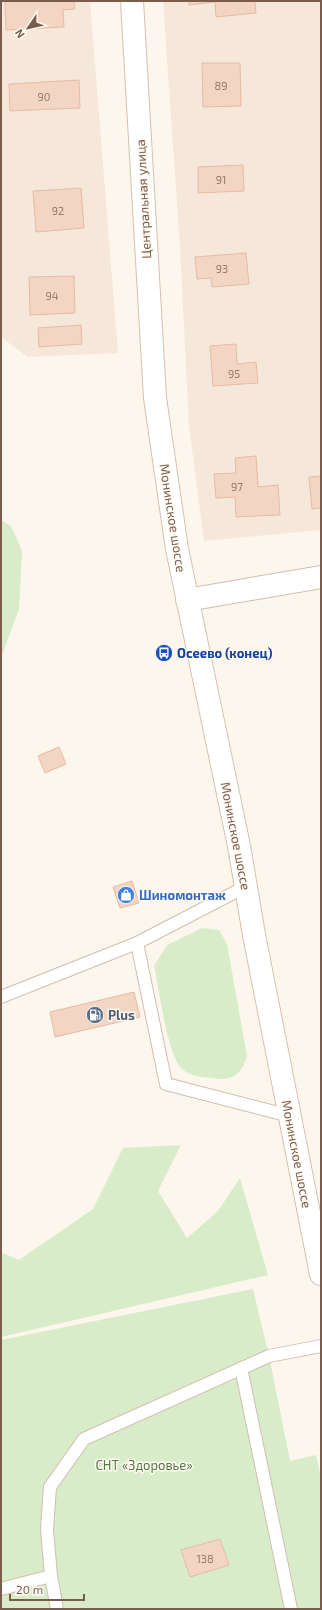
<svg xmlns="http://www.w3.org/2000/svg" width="322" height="1610" font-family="'Exo 2',sans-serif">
	<rect width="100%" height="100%" fill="#fdf6ec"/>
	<g fill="#f5e8da">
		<path d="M1,1H90L118,353L28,357L1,337Z"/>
		<path d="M163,1H321V530L204,541L189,426L180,247Z"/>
	</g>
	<g fill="#d8ecc9">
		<path d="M1,520L11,526L22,551L19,609L1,658Z"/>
		<path d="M202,928L219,930L227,944L247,1056C243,1070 235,1080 220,1079C207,1077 192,1078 182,1069C167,1055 159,987 154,966L167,945Z"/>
		<path d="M181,1145L158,1191L187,1238L218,1211L240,1178L268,1275L1,1337V1252L19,1260L93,1209L123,1148Z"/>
		<path d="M253,1289L269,1356L290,1461L316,1455L321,1478V1609H1V1340Z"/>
	</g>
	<g fill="#f3d5c3" stroke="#e6bba3">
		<path d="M5,1H74L75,9L63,10L64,27L6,30Z"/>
		<path d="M189,1H255L256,13L216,17L215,2L189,5Z"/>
		<path d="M202,63H240L241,106L203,107Z"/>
		<path d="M79,80L80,108L10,111L9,84Z"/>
		<path d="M243,165L244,191L198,193V167Z"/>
		<path d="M81,188L84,228L36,232L33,191Z"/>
		<path d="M246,253L249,284L212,287L211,278L197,279L195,257Z"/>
		<path d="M74,276L75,313L30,315L29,277Z"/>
		<path d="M81,325L82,344L39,347L38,328Z"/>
		<path d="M236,344L237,364L256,362L258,383L213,386L210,346Z"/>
		<path d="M256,456L258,487L278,485L280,515L236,517L235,497L216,498L214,474L236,473L235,458Z"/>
		<path d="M321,476V508L312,509L309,477Z"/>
		<path d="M59,747L66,764L45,773L38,756Z"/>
		<path d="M132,881L139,903L120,908L113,887Z"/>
		<path d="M134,992L140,1017L55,1037L50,1012Z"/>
		<path d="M220,1539L229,1565L190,1577L181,1550Z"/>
	</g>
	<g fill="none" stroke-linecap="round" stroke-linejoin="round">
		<defs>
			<g id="service">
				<path d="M245,887L137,943L166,1084L290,1116"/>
				<path d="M1,997L137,943"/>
				<path d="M241,1368L291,1609"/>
				<path d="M1,1589L51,1576"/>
				<path d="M57,1609L51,1576L47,1529L50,1487L84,1439L269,1356L321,1346"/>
			</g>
			<path id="minor" d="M187,600L321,577"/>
			<path id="secondary" d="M132,1L155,398L177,549L239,846L254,935L321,1274"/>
		</defs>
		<use href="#service" stroke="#d1beb0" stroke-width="14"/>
		<use href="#minor" stroke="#d1beb0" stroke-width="24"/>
		<use href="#secondary" stroke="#d6c0b0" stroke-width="24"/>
		<use href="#service" stroke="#fff" stroke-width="12"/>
		<use href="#minor" stroke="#fff" stroke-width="22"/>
		<use href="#secondary" stroke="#fff" stroke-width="22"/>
	</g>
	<defs>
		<symbol id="bus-disc" viewBox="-11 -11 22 22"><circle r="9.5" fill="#1a4fb4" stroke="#fffaf3"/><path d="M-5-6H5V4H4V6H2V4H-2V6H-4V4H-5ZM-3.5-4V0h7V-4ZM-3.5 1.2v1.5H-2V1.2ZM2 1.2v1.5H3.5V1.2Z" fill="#fff"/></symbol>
		<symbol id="shop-disc" viewBox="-11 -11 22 22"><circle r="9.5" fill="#3f7fe0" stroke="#fffaf3"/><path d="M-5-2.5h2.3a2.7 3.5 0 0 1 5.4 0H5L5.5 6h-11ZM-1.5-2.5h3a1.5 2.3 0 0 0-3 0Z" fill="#fff"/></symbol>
		<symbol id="fuel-disc" viewBox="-11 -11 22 22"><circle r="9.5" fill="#5c6f8a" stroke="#fffaf3"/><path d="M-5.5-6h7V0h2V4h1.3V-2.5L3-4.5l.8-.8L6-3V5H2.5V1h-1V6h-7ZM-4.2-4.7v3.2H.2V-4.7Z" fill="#fff"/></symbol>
	</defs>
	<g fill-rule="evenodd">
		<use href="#bus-disc" x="154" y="643" width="20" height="20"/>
		<use href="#shop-disc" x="116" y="885" width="20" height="20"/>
		<use href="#fuel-disc" x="85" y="1005" width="20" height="20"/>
	</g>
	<g text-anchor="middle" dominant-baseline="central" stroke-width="3" stroke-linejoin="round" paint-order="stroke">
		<g font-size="11" fill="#987a6a">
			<text x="221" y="85">89</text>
			<text x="44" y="96">90</text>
			<text x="221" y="179">91</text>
			<text x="58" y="210">92</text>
			<text x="222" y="268">93</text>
			<text x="52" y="295">94</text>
			<text x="234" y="373">95</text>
			<text x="237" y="486">97</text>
			<text x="205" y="1558">138</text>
		</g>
		<g font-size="13" fill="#7a5c4d" stroke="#fffaf3">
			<text transform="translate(143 199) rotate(-93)">Центральная улица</text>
			<text transform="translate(173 518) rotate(81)">Монинское шоссе</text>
			<text transform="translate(236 836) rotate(79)">Монинское шоссе</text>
			<text transform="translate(297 1154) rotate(79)">Монинское шоссе</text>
		</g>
		<g font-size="13" font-weight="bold" fill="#164399" stroke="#fffaf3" text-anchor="start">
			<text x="177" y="653">Осеево (конец)</text>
		</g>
		<g font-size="13" font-weight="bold" fill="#366cbe" stroke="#fffaf3" text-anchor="start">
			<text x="139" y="895">Шиномонтаж</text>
		</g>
		<g font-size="13" font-weight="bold" fill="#4e5e75" stroke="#fffaf3" text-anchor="start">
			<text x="108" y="1015">Plus</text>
		</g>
		<g font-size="13" fill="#537a41" stroke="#fffaf3">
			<text x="144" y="1465">СНТ «Здоровье»</text>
		</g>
	</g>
	<rect width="322" height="1610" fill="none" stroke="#7a5c4d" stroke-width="4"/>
	<g transform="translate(28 28) rotate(236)" stroke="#fffaf3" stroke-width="3" paint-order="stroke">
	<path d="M0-3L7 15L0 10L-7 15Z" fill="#7a5c4d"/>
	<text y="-6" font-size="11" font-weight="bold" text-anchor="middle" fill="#7a5c4d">N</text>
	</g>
	<path d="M10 1594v6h74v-6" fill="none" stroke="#7a5c4d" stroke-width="2"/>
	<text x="16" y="1594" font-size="12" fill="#7a5c4d" stroke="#fffaf3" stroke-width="3" paint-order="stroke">20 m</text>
</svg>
